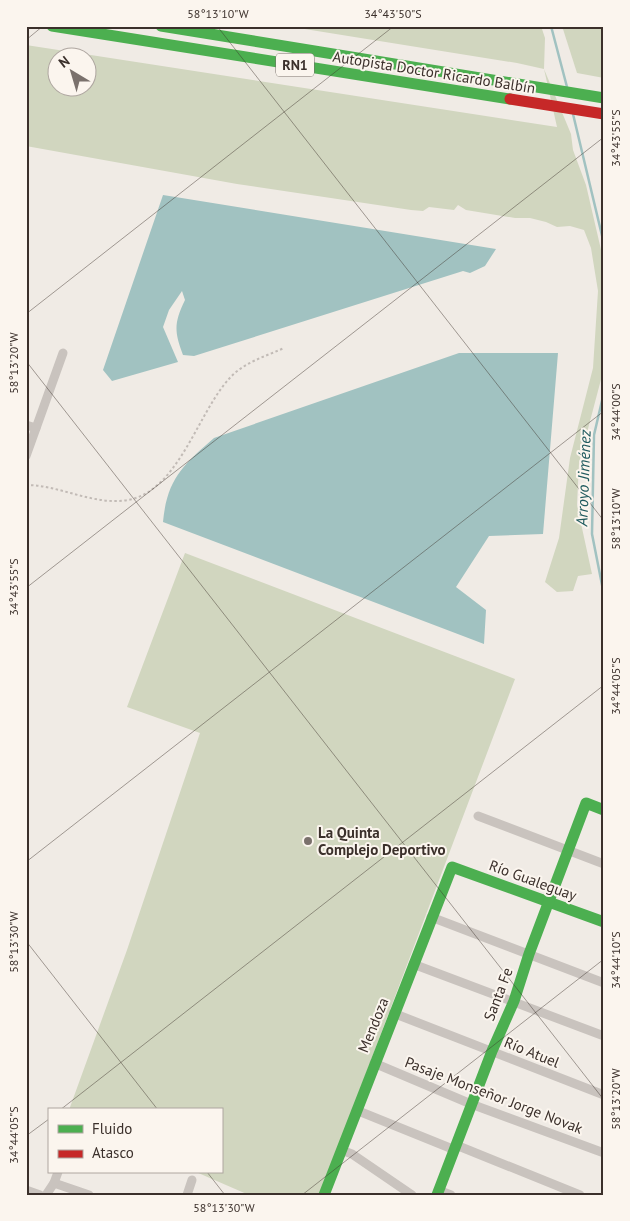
<svg xmlns="http://www.w3.org/2000/svg" width="630" height="1221" font-family="'PT Sans',sans-serif">
	<rect width="100%" height="100%" fill="#f0ebe5"/>
	<g fill="#d1d6bf" fill-rule="evenodd">
		<path d="M286,26H541L545,38L544,69L571,134L573,150L586,185L602,254L604,368L579,463L577,505L592,574L578,576L573,591L557,592L545,582L559,538L570,458L593,368L598,291L591,248L584,230L570,226L557,227L546,222L530,218H515L466,210L458,205L454,210L429,207L423,211L411,210L237,184L26,146V45L557,127L544,69L517,63ZM58,58H88V88H58Z"/>
		<path d="M562,26H604V78L577,73Z"/>
		<path d="M185,553L515,679L320,1195H249L196,1172H221V1110H69L127,950L200,733L127,707Z"/>
	</g>
	<g fill="#a1c2c1">
		<path d="M163,195L496,249L485,266L470,273L463,271L194,356L183,355C174,331 174,323 185,300L182,291L169,310L163,327L178,362L112,381L103,370Z"/>
		<path d="M459,353H558L543,534L489,536L456,587L486,610L484,644L163,522C167,479 183,465 214,438Z"/>
	</g>
	<g fill="none" stroke-linecap="round" stroke-linejoin="round">
		<g stroke="#a1c2c1" stroke-width="2.5">
			<path d="M551,26L567,87"/>
			<path d="M573,114L604,244"/>
			<path d="M604,392L594,435L592,534L604,595"/>
		</g>
		<path stroke="#c2bbb6" stroke-width="2" stroke-dasharray="2.5 2.5" stroke-linecap="butt" d="M26,485C60,485 94,506 128,500C178,491 197,415 228,380C242,363 264,357 284,348"/>
		<g stroke="#c9c3be" stroke-width="9">
			<path d="M26,425L36,428"/>
			<path d="M26,456L63,353"/>
			<path d="M478,816L604,864"/>
			<path d="M431,917L604,983"/>
			<path d="M413,964L604,1036"/>
			<path d="M393,1013L604,1095"/>
			<path d="M374,1063L471,1104L604,1153"/>
			<path d="M356,1110L455,1150"/>
			<path d="M456,1145L580,1195"/>
			<path d="M341,1150L352,1154L412,1195"/>
			<path d="M54,1183L89,1195"/>
			<path d="M26,1190L40,1195"/>
			<path d="M438,1190L451,1195"/>
			<path d="M46,1195L54,1183L58,1172"/>
			<path d="M187,1195L192,1180"/>
		</g>
		<g stroke="#4caf50" stroke-width="11">
			<path d="M52,26L510,99"/>
			<path d="M161,26L604,98"/>
			<path d="M324,1195L452,867L604,922"/>
			<path d="M437,1195L492,1051L514,1001L529,954L586,803L604,810"/>
		</g>
		<path stroke="#c62828" stroke-width="11" d="M510,99L604,114"/>
	</g>
	<path fill="none" stroke="#3b302b" stroke-width="1" stroke-opacity="0.45" d="M217,26L604,521M26,40L43,26M26,314L394,26M26,361L604,1100M26,588L604,137M26,862L604,411M26,941L158,1110M60,1110L604,685M26,1136L49,1119M207,1172L225,1195M302,1195L604,959"/>
	<circle fill="#7a716c" stroke="#fbf5ee" stroke-width="2" cx="308" cy="841" r="5"/>
	<g text-anchor="middle" dominant-baseline="central" stroke-width="4" stroke-linejoin="round" paint-order="stroke">
		<rect fill="#fbf5ee" stroke="#756b66" stroke-width="1" x="276" y="53.5" width="38" height="23" rx="4"/>
		<g font-size="14" font-weight="bold" fill="#3b302b">
			<text x="295" y="65">RN1</text>
		</g>
		<g font-size="15" fill="#3b302b" stroke="#fbf5ee">
			<text transform="translate(434 72) rotate(9)">Autopista Doctor Ricardo Balbín</text>
			<text transform="translate(533 880) rotate(20)">Río Gualeguay</text>
			<text transform="translate(498 994) rotate(-69)">Santa Fe</text>
			<text transform="translate(373 1025) rotate(-68)">Mendoza</text>
			<text transform="translate(532 1052) rotate(22)">Río Atuel</text>
			<text transform="translate(494 1095) rotate(21)">Pasaje Monseñor Jorge Novak</text>
		</g>
		<g font-size="15" font-weight="bold" fill="#3b302b" stroke="#fbf5ee" text-anchor="start">
			<text x="318" y="832">La Quinta<tspan x="318" dy="17">Complejo Deportivo</tspan></text>
		</g>
		<g font-size="16" font-style="italic" fill="#1f5a5e" stroke="#fbf5ee">
			<text transform="translate(583 478) rotate(-88)">Arroyo Jiménez</text>
		</g>
	</g>
	<rect width="630" height="1221" fill="none" stroke="#fbf5ee" stroke-width="55"/>
	<rect x="48" y="1108" width="175" height="65" fill="#fbf5ee" stroke="#aea6a0"/>
	<rect x="58" y="1125" width="25" height="8" fill="#4caf50" stroke="#aea6a0"/>
	<text x="92" y="1134" font-size="15" fill="#3b302b">Fluido</text>
	<rect x="58" y="1150" width="25" height="8" fill="#c62828" stroke="#aea6a0"/>
	<text x="92" y="1158" font-size="15" fill="#3b302b">Atasco</text>
	<g transform="translate(72 72) rotate(322)"><circle r="24" fill="#fbf5ee" stroke="#aea6a0"/>
	<path d="M0-4L9 19L0 12L-9 19Z" fill="#7a716c"/>
	<text y="-8" font-size="14" font-weight="bold" text-anchor="middle" fill="#3b302b">N</text>
	</g>
	<rect x="28" y="28" width="574" height="1166" fill="none" stroke="#3b302b" stroke-width="2"/>
	<g font-size="12" text-anchor="middle" fill="#3b302b">
		<text x="218" y="18">58°13'10"W</text>
		<text x="393" y="18">34°43'50"S</text>
		<text transform="translate(616 138) rotate(-90)" y="4">34°43'55"S</text>
		<text transform="translate(14 363) rotate(-90)" y="4">58°13'20"W</text>
		<text transform="translate(616 412) rotate(-90)" y="4">34°44'00"S</text>
		<text transform="translate(616 519) rotate(-90)" y="4">58°13'10"W</text>
		<text transform="translate(14 587) rotate(-90)" y="4">34°43'55"S</text>
		<text transform="translate(616 686) rotate(-90)" y="4">34°44'05"S</text>
		<text transform="translate(14 942) rotate(-90)" y="4">58°13'30"W</text>
		<text transform="translate(616 960) rotate(-90)" y="4">34°44'10"S</text>
		<text transform="translate(616 1099) rotate(-90)" y="4">58°13'20"W</text>
		<text transform="translate(14 1135) rotate(-90)" y="4">34°44'05"S</text>
		<text x="224" y="1212">58°13'30"W</text>
	</g>
</svg>
